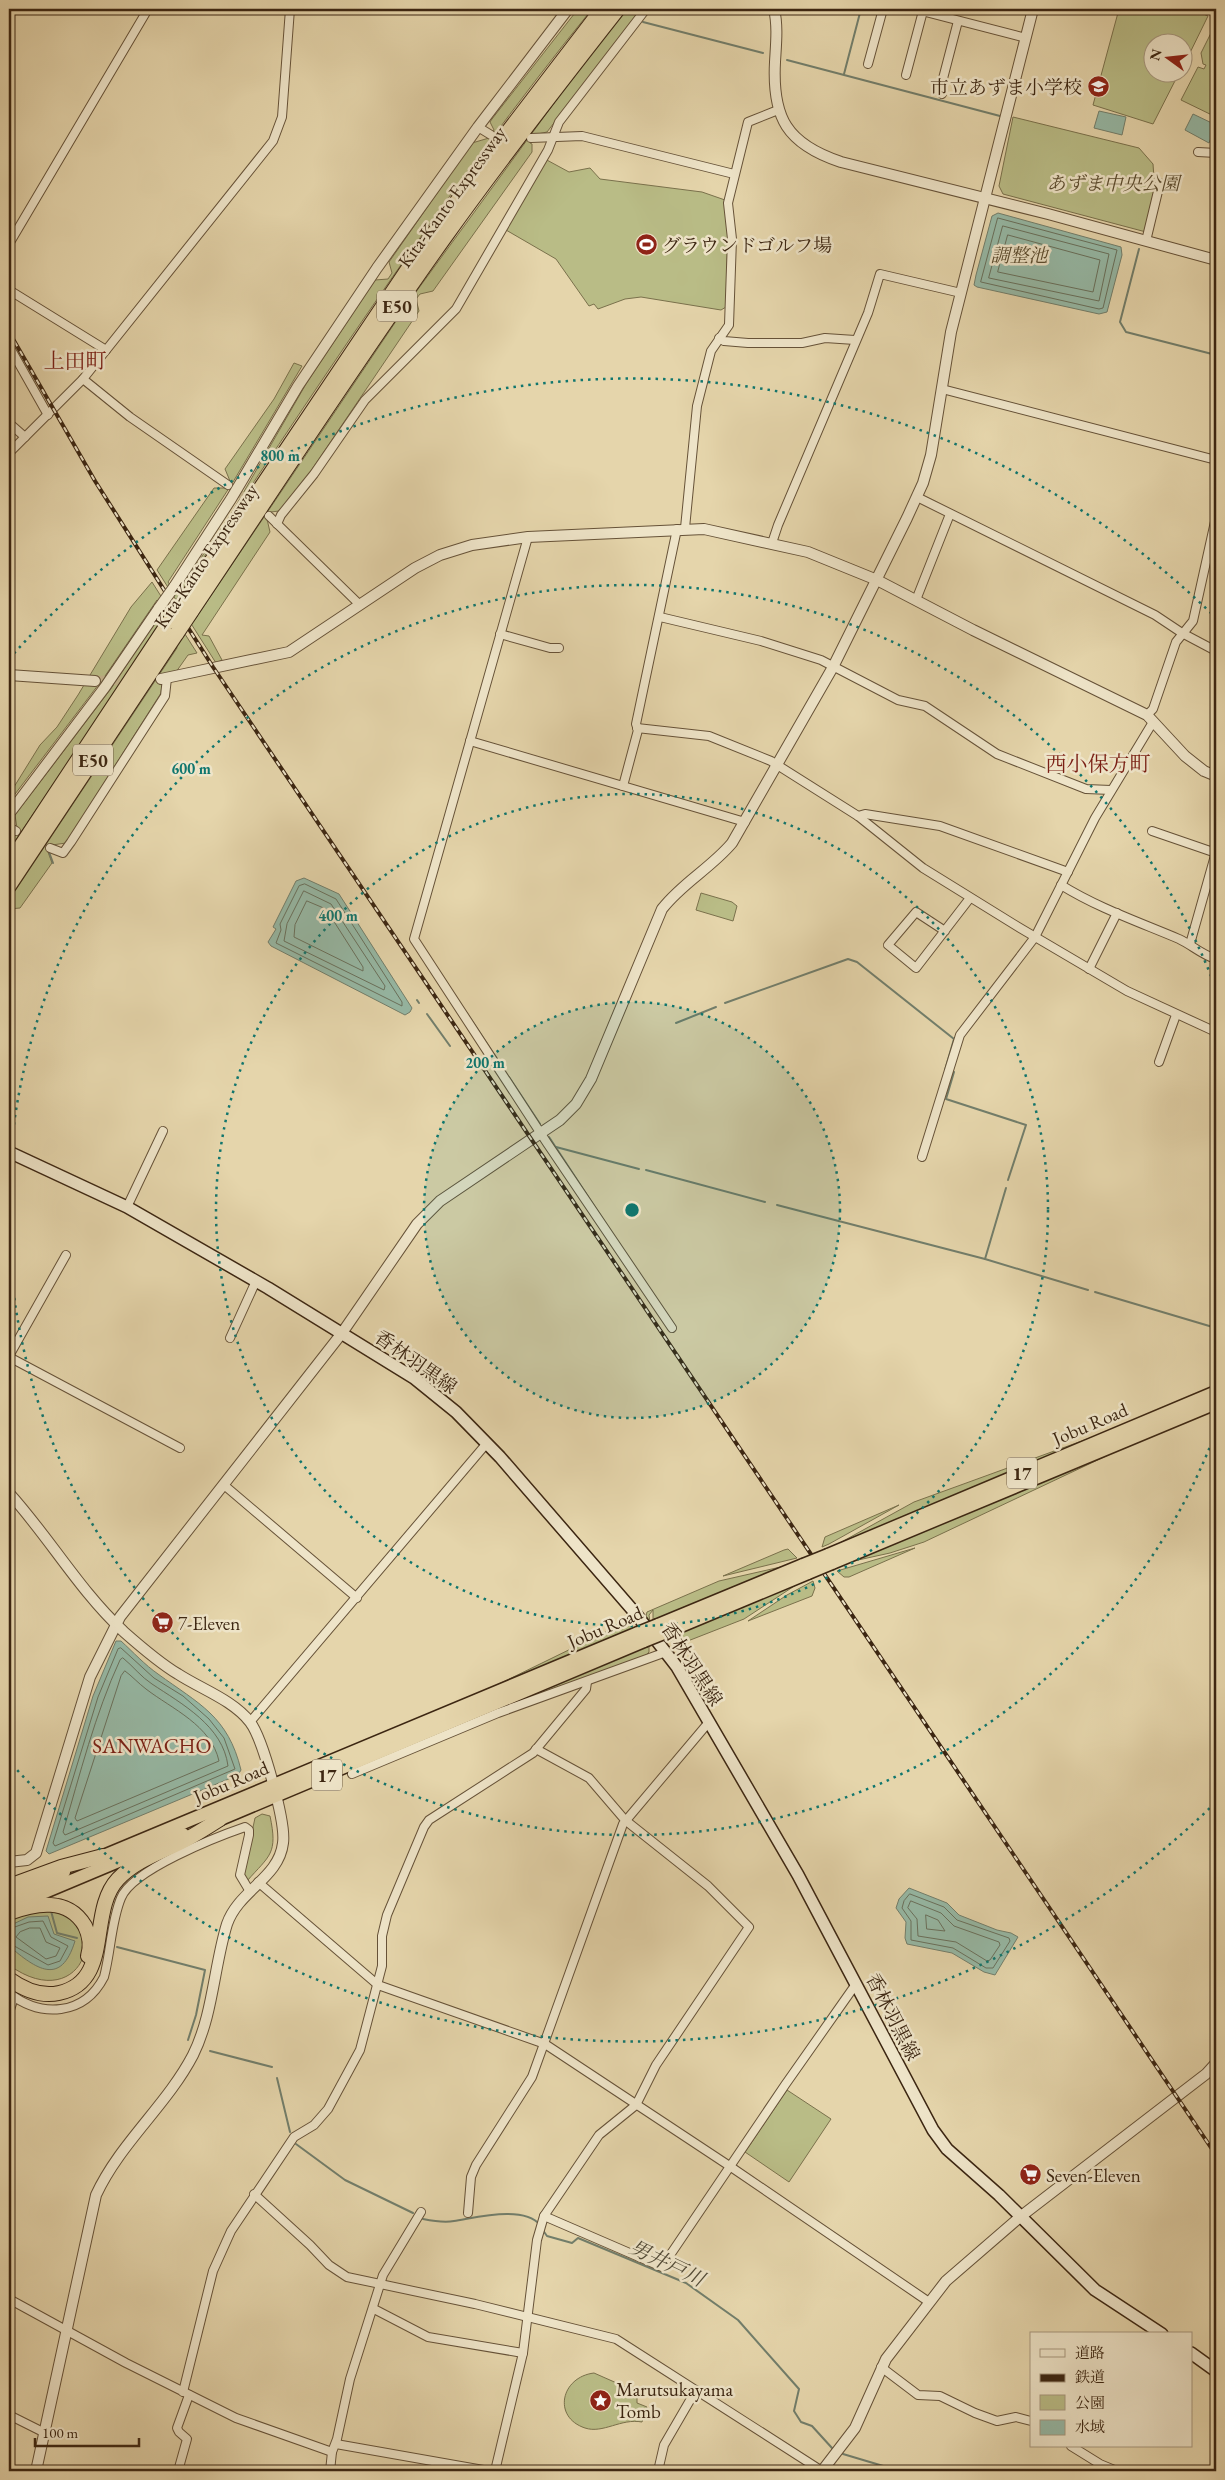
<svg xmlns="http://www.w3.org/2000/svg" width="1225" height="2480" font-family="'EB Garamond','Noto Serif JP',serif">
	<rect width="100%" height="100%" fill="#e5d5ab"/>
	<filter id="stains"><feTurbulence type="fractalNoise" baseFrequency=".004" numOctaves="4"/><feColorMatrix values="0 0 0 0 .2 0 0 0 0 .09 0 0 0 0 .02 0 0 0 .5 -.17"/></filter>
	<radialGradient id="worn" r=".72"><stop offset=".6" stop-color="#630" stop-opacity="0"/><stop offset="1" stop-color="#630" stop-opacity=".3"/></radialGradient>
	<g fill="#b9bc86" stroke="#7a714c">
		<path d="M578,9H592C442,194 312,395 180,593L178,597L194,621L413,296L587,58L626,9H641L547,132L533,135L530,143L532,144V152L433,291L420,294L416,299L419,311L298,490L279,511L271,512L267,519L270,532L202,635L209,636L222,660L216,663L157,570L214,488H226L230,481L225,469L274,399L294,363L302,366L233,482L168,582L175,592L179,590L231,514L306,384L375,280L388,279L392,273L389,262L396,252L472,143L489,138L494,130L490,122L492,119Z"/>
		<path d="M1119,9H1192L1208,16L1183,67L1182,42H1152V72L1179,73L1153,124L1093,105Z"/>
		<path d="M1216,23V117L1181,100L1198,67L1204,69L1206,65L1203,64L1201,53Z"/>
		<path d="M1013,117L1139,148L1153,164L1154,178L1157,183L1146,232L1003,194L999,186Z"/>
		<path d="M545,159L569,172L590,168L600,179L702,192L725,200L728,231L726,307L721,310L641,297L625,299L598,309L594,304L589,306L556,259L506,230Z"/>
		<path d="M152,582L197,653L188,655L176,672L159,684H162L161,693L66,843L52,845L48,852L52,863L20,908L9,909V900L177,648L167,615L9,850V835H13L17,828L15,815L110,690L163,610L157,600L105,676L9,802V795L40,745L57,727L78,695L131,607Z"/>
		<path d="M701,893L732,902L737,906L733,921L696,910Z"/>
		<path d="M1123,1426L836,1545L914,1502Z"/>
		<path d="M1123,1448L924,1542L890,1553L849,1562Z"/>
		<path d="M899,1505L829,1544L822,1547L825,1537Z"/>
		<path d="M915,1548L849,1577H844L837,1571Z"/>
		<path d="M788,1549L797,1558L723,1576L784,1550Z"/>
		<path d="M785,1566L653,1621V1610L649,1615L650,1622L646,1616L647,1612L719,1581Z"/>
		<path d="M813,1581L815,1588L812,1596L748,1621L787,1595Z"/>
		<path d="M799,1583L744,1619L675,1646L667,1637Z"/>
		<path d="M626,1622L635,1629L496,1687L499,1684Z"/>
		<path d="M649,1645V1652L646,1655L460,1724Z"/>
		<path d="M262,1814L270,1816C278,1854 270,1855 247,1881L243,1874L255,1818Z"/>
		<path d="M48,1909C54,1911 62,1912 67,1915C109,1942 72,2011 9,1965V1920L26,1913Z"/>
		<path d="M787,2090L831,2119L789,2182L745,2152Z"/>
		<path d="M594,2373L637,2392V2403L647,2407L642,2422C621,2418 603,2434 585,2428C552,2417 561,2377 594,2373Z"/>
	</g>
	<g fill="#96b9a6" stroke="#727e6b">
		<path d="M1099,111L1126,117L1122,135L1094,128Z"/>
		<path d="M1193,114L1216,125L1209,143L1185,130Z"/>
		<path d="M998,213L1121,247L1122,255L1107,312L1099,314L977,287L974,285L976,275L992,216Z"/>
		<path d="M304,878L339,894L412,1008L410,1012L405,1015L271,946L268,942L276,929L273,927L296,881Z"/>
		<path d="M116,1641H121C133,1652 145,1665 158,1674C199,1704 228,1716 241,1770L238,1775L49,1854L46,1851L93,1696Z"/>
		<path d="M909,1888L947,1903L959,1915L997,1930L1011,1933L1018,1937L995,1975L984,1972L952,1953L907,1944L905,1938L906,1922L896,1908L899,1899Z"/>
		<path d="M48,1916L54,1934L75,1941C61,1987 36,1969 9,1946V1926L28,1917Z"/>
	</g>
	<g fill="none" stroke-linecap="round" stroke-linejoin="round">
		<g stroke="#69705c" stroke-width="1">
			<path d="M998,218L1117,250L1103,308L1099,309L981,282Z"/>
			<path d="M1003,226L1109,254L1099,301L989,278Z"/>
			<path d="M1008,235L1100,260L1093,292L998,272Z"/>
			<path d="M305,884L336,899L402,1002V1006L276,943L281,930L280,924L299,886Z"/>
			<path d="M304,891L331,904L385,986L384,990L284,941L287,924Z"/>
			<path d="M307,901L326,909L363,967V971L294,937L295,925Z"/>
			<path d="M121,1648L154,1678L183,1696L209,1719L224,1738L235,1769L55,1846L53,1843L98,1697L118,1649Z"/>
			<path d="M123,1658C133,1666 141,1677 152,1684C182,1704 223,1726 228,1766L65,1835L63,1832C80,1774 95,1714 120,1660Z"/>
			<path d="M125,1671C132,1676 138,1683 146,1689C172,1709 211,1725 219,1761L77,1821L75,1818L121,1676Z"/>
			<path d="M910,1894L944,1907L957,1920L1009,1938L1010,1941L993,1968H986L953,1948L911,1940V1921L902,1908L904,1901Z"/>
			<path d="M911,1901L941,1913L954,1926L999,1942L1000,1945L990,1960L987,1961L956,1942L918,1936L917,1919L908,1908Z"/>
			<path d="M926,1915L938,1920L945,1931L927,1929Z"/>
			<path d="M30,1928H40L46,1942L60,1948L56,1956L46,1959L16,1937L20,1932Z"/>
			<path d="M9,1929L29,1922L43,1921L51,1937L68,1946L60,1961L48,1965L9,1943"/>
		</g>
		<g stroke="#727e6b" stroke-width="2">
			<path d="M643,22L763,53"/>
			<path d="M787,60L1000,116"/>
			<path d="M844,74L861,9"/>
			<path d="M1139,249L1120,322L1126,332L1216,355"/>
			<path d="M49,852L53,863"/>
			<path d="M417,1000L419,1003"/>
			<path d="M725,1003L848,959L857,962L954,1039L945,1070"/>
			<path d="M466,1012L503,1068"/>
			<path d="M427,1014L450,1046"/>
			<path d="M676,1023L716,1007"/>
			<path d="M954,1072L946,1099L1026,1125L1008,1180"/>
			<path d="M509,1077L540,1124"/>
			<path d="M549,1137L604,1221"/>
			<path d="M556,1147L639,1169"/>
			<path d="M646,1170L765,1202"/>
			<path d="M777,1205L985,1259L1088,1290"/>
			<path d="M985,1259L1006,1188"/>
			<path d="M1095,1292L1216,1328"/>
			<path d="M51,1911L57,1933L77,1938"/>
			<path d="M117,1947L205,1970L196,2015L188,2040"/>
			<path d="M210,2051L272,2067"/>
			<path d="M277,2078L290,2132"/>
			<path d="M296,2144L345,2180L413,2213"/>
			<path d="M423,2219C433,2221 444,2223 454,2221C475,2218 524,2205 540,2225"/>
			<path d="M542,2229L547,2236L572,2243L578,2238L686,2283L738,2320L799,2389L794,2411L801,2422L812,2426L832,2448"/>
			<path d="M843,2454L900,2471"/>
		</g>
		<path stroke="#c3b28c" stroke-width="8" stroke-dasharray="8 4" stroke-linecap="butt" d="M228,485L253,504"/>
		<path stroke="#c3b28c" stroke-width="10" stroke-dasharray="10 5" stroke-linecap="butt" d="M95,681L136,679"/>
		<defs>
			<g id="minor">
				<path d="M914,9L1026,38"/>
				<path d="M868,64L883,9"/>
				<path d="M906,75L923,11"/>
				<path d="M942,94L940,90L958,21"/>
				<path d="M478,127L491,135"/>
				<path d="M531,138L582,136L734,174"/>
				<path d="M1198,152L1216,153"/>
				<path d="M1146,241L1160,183"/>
				<path d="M9,244L148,9"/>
				<path d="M9,290L106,350"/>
				<path d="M719,338L724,341L748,343H802L825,338L855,340"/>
				<path d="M9,346L48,415"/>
				<path d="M83,379L130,417L228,485"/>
				<path d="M942,389L1216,460"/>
				<path d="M9,423L25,437"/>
				<path d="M9,453L83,379L273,141L282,117L290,9"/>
				<path d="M917,497L1155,615L1182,633L1216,651"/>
				<path d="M269,516L360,605"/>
				<path d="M277,524L281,515L314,474L365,400L456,309L548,150L559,122L646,9"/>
				<path d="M685,528L697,406L711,351L729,325L732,239L728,203L748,122L778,110"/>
				<path d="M528,537L414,939L547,1143L672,1328"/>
				<path d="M772,543L778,525L868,313L880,274L961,293"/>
				<path d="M916,600L950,514"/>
				<path d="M660,617L761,641L821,660L898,700L925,706L997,754L1086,789L1111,790"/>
				<path d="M500,634L550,648H559"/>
				<path d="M1147,715L1153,709L1176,642L1193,621L1216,517"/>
				<path d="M637,728L709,736L771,761L858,816L923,868L1020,928L1127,991L1216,1032"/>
				<path d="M470,741L745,822"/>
				<path d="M623,786L638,730L636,724L677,529"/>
				<path d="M858,816L865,814L940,826L1068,872"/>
				<path d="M9,827L16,831"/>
				<path d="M1152,831L1216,853"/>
				<path d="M50,848L63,853L71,842L165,696L167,678"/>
				<path d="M1061,885C1098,908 1139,922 1179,939C1192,945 1202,955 1216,959"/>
				<path d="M945,931L916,912L888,945L916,968L970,898"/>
				<path d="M1190,944L1216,852"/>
				<path d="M1089,969L1117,913"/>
				<path d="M1159,1062L1176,1015"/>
				<path d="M922,1157L960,1035L1035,937L1095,818L1153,722"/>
				<path d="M127,1207L163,1131"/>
				<path d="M230,1338L256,1281"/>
				<path d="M9,1356L66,1255"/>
				<path d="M9,1357L180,1448"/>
				<path d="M224,1485L357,1598"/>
				<path d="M250,1722L487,1443"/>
				<path d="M352,1774L498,1713L666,1652"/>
				<path d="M258,1882L378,1985L545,2044L731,2167L929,2302"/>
				<path d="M9,1993C41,2018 84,2016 104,1977C111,1951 111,1922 121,1898C132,1870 216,1837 245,1827L249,1830V1835L240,1875L249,1890"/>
				<path d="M9,2013L14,1997"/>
				<path d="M254,2194L310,2245L329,2265L347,2277L475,2304L616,2339L822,2471"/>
				<path d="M468,2213L471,2177L476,2165L532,2077L623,1824L709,1722"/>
				<path d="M544,2216L662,2267L785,2085L856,1984"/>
				<path d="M9,2299L126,2363L236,2418L332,2452"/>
				<path d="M374,2309L428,2337L523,2353"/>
				<path d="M881,2367L918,2395L940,2396L975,2413L997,2421L1016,2417L1031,2421"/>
				<path d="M183,2392L213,2271L231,2231L294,2137L314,2125L328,2109L360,2050L382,1966V1936L387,1915L424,1827L429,1820L533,1753L586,1689L587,1682"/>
				<path d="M9,2415L45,2433"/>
				<path d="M336,2444L489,2471"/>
				<path d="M1071,2446L1100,2464L1117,2471"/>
				<path d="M178,2471L187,2439L179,2432L177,2428L189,2395"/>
				<path d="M330,2471L332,2452L337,2439L350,2379L383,2275L421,2212"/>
				<path d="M495,2471L523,2353L537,2240L544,2216L599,2135L636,2105L656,2065L749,1927L708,1886L625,1820L589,1778L536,1749"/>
				<path d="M658,2471L664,2445L696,2390"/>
			</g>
			<g id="tertiary">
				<path d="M774,9C778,26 776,44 775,62C772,118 787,144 841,162L1048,214L1216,260"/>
				<path d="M174,587L231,499L298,386L377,268L478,127L568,9"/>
				<path d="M9,675L95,681"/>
				<path d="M161,679L289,652L415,568L440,555L472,545L528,537L704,529L808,552L877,580L973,630L1147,715L1185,756L1204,771L1216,776"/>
				<path d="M9,814L105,687L159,608"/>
				<path d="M9,1493C49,1537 79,1590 123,1631C140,1646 158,1662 178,1674C201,1689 233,1700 250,1722C263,1739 286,1823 283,1843C279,1878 239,1890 227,1924C214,1966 213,2015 193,2055C167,2105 120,2143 96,2195L36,2471"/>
				<path d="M9,1862L27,1860L36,1853L90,1677L120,1617L342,1333L417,1224L440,1201L560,1120L576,1104L591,1079L662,909C682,883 711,868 732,843L833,667L907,518L923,483L931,455L951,332L1033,9"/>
				<path d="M822,2471L855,2428L886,2359L946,2281L1020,2217L1206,2074L1216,2063"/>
			</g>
			<g id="secondary">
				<path d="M9,1152L127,1207L268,1288L414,1378L456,1412L500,1457L636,1614L677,1667L798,1875L933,2130L947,2149L999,2195L1095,2290L1162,2334"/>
				<path d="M1191,2353L1216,2371"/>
			</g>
			<g id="trunk">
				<path d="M828,1555L1216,1392"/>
				<path d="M832,1563L1216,1403"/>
				<path d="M658,1625L803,1565"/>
				<path d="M664,1633L808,1573"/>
				<path d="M211,1823L644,1641"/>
				<path d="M94,1860L638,1633"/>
				<path d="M9,1896L64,1872"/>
				<path d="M9,1907L183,1834"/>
			</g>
			<g id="motorway">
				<path d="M184,602L410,266L500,142L602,9"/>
				<path d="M191,612C275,487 357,360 445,237C500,160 559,84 618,9"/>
				<path d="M9,864L169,622"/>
				<path d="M9,886L177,633"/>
				<path d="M9,1886L61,1867L103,1856"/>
				<path d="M9,1913C36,1903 68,1897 85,1926C90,1936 91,1946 88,1956"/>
				<path d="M9,1979C23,1989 41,1997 59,1993C114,1981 87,1912 118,1879C137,1859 163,1852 187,1839C198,1833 209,1826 220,1819"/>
			</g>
		</defs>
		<use href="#minor" stroke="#665238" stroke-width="10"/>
		<use href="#tertiary" stroke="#665238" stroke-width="12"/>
		<use href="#secondary" stroke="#3c2612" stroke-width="14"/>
		<use href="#trunk" stroke="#3c2612" stroke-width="15"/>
		<use href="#motorway" stroke="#3c2612" stroke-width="16"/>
		<use href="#minor" stroke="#eee4c8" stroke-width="8"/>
		<use href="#tertiary" stroke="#eee4c8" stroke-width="10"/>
		<use href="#secondary" stroke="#eee4c8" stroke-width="11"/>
		<use href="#trunk" stroke="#e5d5ab" stroke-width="12"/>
		<use href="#motorway" stroke="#e5d5ab" stroke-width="14"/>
		<defs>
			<path id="rail" d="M9,332L95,481L213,667L1216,2155"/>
		</defs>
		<use href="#rail" stroke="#3c2612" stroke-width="4"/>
		<use href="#rail" stroke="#eee4c8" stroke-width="2" stroke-dasharray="5.5" stroke-linecap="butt"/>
		<defs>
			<path id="tertiary-bridge" d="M159,608L174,587"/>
			<g id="trunk-bridge">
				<path d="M803,1565L828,1555"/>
				<path d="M808,1573L832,1563"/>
				<path d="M638,1633L658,1625"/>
				<path d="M644,1641L664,1633"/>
			</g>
			<g id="motorway-bridge">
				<path d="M169,622L184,602"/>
				<path d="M177,633L191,612"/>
			</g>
		</defs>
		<use href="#tertiary-bridge" stroke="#665238" stroke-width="12" stroke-linecap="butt"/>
		<use href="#trunk-bridge" stroke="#3c2612" stroke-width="15" stroke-linecap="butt"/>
		<use href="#motorway-bridge" stroke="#3c2612" stroke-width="16" stroke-linecap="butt"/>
		<use href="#tertiary-bridge" stroke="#eee4c8" stroke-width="10"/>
		<use href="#trunk-bridge" stroke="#e5d5ab" stroke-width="12"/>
		<use href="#motorway-bridge" stroke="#e5d5ab" stroke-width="14"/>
	</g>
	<circle cx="632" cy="1210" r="208" fill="#0f766e" fill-opacity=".12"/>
	<g fill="none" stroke="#0f766e" stroke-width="2.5" stroke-dasharray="2.5 5">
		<circle cx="632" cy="1210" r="208"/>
		<circle cx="632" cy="1210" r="416"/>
		<path d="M1215 1434A624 624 0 0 1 9 1243M9 1177A624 624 0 0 1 1215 986"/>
		<path d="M1215 1803A832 832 0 0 1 9 1761M9 659A832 832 0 0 1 1215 617"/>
	</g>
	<defs>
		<symbol id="school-disc" viewBox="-11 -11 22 22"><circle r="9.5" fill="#8f2418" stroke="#eee4c8"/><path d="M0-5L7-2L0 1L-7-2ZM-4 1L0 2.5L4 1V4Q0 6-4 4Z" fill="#fff"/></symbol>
		<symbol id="stadium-disc" viewBox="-11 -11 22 22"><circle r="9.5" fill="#8f2418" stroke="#eee4c8"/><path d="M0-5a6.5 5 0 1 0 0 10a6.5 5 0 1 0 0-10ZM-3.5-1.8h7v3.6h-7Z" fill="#fff"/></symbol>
		<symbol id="supermarket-disc" viewBox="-11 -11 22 22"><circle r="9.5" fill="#8f2418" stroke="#eee4c8"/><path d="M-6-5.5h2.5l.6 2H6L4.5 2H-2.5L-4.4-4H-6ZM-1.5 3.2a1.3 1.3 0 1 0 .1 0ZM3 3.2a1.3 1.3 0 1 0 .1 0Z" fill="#fff"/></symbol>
		<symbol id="sight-disc" viewBox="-11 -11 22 22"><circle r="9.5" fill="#8f2418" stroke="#eee4c8"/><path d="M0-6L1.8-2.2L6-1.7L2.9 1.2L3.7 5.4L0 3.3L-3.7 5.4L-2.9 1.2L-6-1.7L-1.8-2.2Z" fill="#fff"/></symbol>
	</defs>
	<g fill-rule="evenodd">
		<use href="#school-disc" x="1086" y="74" width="25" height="25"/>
		<use href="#stadium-disc" x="634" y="232" width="25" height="25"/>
		<use href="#supermarket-disc" x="150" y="1610" width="25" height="25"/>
		<use href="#supermarket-disc" x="1018" y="2162" width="25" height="25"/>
		<use href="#sight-disc" x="588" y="2388" width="25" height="25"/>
	</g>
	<g text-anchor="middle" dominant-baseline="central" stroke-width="5" stroke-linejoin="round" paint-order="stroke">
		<g fill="#eee4c8" stroke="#715f49" stroke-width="1">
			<rect x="377" y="290.5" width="40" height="31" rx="4"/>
			<rect x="73" y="744.5" width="40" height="31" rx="4"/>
			<rect x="1007" y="1457.5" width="30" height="31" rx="4"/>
			<rect x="312" y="1759.5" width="30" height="31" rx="4"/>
		</g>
		<g font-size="18" font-weight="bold" fill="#3c2612">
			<text x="397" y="306">E50</text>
			<text x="93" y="760">E50</text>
			<text x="1022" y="1473">17</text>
			<text x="327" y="1775">17</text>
		</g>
		<g font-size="19" fill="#3c2612" stroke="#eee4c8" text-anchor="start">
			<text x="1082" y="87" text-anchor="end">市立あずま小学校</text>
			<text x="662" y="245">グラウンドゴルフ場</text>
			<text x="178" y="1623">7-Eleven</text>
			<text x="1046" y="2175">Seven-Eleven</text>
			<text x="616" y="2389">Marutsukayama<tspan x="616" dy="22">Tomb</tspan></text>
		</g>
		<g font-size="19" font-style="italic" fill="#5b4c2f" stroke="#eee4c8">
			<text x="1113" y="183">あずま中央公園</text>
			<text x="1019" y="255">調整池</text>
		</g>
		<g font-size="19" fill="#3c2612" stroke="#eee4c8">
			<text transform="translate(452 197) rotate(-54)">Kita-Kanto Expressway</text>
			<text transform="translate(206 556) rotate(-56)">Kita-Kanto Expressway</text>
			<text transform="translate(416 1362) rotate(35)">香林羽黒線</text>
			<text transform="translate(1090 1424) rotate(-23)">Jobu Road</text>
			<text transform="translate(605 1627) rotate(-23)">Jobu Road</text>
			<text transform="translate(692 1664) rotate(57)">香林羽黒線</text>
			<text transform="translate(231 1782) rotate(-23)">Jobu Road</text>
			<text transform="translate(893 2017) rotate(63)">香林羽黒線</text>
		</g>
		<g font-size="20" font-style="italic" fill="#524b37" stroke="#eee4c8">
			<text transform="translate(667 2263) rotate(26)">男井戸川</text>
		</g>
		<g font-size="21" fill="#7a1f14" stroke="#eee4c8">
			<text x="75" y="360">上田町</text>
			<text x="1098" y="763">西小保方町</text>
			<text x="152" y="1745">SANWACHO</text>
		</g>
	</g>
	<circle cx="632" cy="1210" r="8" fill="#0f766e" stroke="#eee4c8" stroke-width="2.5"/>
	<g font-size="15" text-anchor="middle" font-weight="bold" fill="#0f766e" stroke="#eee4c8" stroke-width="5" stroke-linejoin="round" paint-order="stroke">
		<text x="280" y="461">800 m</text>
		<text x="191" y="774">600 m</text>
		<text x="338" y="921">400 m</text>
		<text x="485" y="1068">200 m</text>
	</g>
	<rect width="1225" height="2480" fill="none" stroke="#e5d5ab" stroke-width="30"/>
	<rect x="10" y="10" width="1205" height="2460" fill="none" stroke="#3c2612" stroke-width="2.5"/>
	<rect x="15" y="15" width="1195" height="2450" fill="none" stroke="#3c2612"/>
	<rect x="1030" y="2332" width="162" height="115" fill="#eee4c8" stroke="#a7987f"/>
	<rect x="1040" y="2349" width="25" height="8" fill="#eee4c8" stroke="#a7987f"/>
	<text x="1075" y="2358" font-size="15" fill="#3c2612">道路</text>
	<rect x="1040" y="2374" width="25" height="8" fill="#3c2612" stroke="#a7987f"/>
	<text x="1075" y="2382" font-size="15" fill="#3c2612">鉄道</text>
	<rect x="1040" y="2395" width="25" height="15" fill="#b9bc86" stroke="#a7987f"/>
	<text x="1075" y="2408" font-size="15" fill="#3c2612">公園</text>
	<rect x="1040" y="2420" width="25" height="15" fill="#96b9a6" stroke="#a7987f"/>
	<text x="1075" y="2432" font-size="15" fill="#3c2612">水域</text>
	<g transform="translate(1168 58) rotate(285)"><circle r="24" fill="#eee4c8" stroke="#a7987f"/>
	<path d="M0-4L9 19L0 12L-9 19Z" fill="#8f2418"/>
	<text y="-8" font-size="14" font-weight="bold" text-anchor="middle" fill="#3c2612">N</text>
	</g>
	<path d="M35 2438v8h104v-8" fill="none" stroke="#3c2612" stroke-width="2.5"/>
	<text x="42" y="2438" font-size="15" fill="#3c2612" stroke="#eee4c8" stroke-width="4" paint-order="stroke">100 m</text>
	<rect width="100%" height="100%" filter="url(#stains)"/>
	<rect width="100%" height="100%" fill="url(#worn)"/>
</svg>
